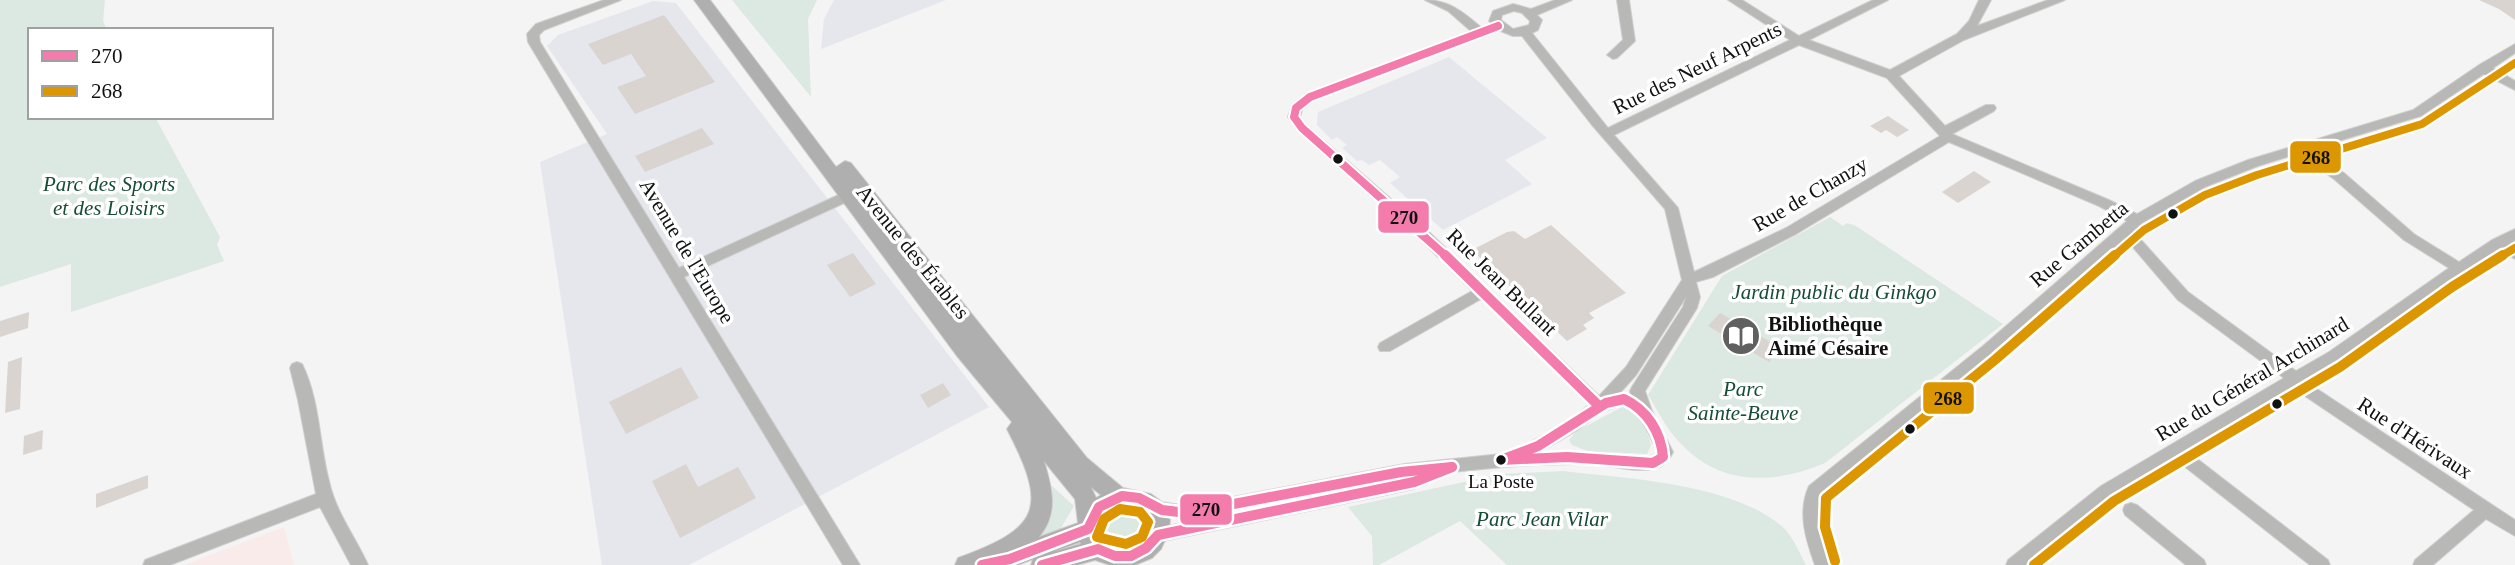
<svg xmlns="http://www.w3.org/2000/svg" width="2515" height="565" font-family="'Times New Roman',serif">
	<rect width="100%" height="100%" fill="#f4f4f5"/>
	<g fill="#e6e7ed">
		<path d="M834,0H946L821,49L824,19Z"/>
		<path d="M653,1L676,3L989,407L689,565H602L540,162L607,134L547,46L558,35Z"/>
		<path d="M1449,57L1547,138L1505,160L1532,184L1443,230L1390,183L1400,177L1380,160L1369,165L1362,160L1357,161L1342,148L1347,145L1337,137L1332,140L1317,125L1318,112Z"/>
	</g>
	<path fill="#faebeb" d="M284,527L294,565H184L189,563Z"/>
	<g fill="#dce8e2">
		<path d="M0,0H105L103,21L107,30H30V117H155L220,237L217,245L224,261L71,312V264L0,287Z"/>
		<path d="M732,0H817L808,19L811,97Z"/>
		<path d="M1830,217L1843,226L1847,223L1856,226L2003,324L1825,463C1770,486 1715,486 1674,436C1664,424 1657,409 1648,395L1722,276Z"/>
		<path d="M1622,407C1639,409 1647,430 1651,445L1647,454L1587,451L1572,445L1569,440L1577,431Z"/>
		<path d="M1563,471C1629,479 1733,483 1784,528C1793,537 1800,554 1806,565H1507L1460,521L1379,565H1373L1372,536L1348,507L1501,474Z"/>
		<path d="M1051,485L1074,506L1058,533L1031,546C1047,526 1055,510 1051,485Z"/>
		<circle cx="1126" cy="526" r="19"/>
	</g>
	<g fill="#d9d4d0">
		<path d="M2479,0H2515V20L2499,9Z"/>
		<path d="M664,15L715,82L635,114L617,87L646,76L631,54L603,65L588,44Z"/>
		<path d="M1888,116L1909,130L1897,137L1886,130L1881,133L1870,126Z"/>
		<path d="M702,128L714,144L645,172L635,156Z"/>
		<path d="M1974,171L1991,182L1958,203L1942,192Z"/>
		<path d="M1551,225L1626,293L1589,313L1594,318L1583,325L1587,329L1567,341L1472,250L1507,232L1514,231L1525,239Z"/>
		<path d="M853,253L876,284L850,297L827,265Z"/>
		<path d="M29,312L28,328L0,337V321Z"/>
		<path d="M1720,313L1781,348L1769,362L1708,326Z"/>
		<path d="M22,357L20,409L5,413L8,362Z"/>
		<path d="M681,367L699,398L626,434L609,402Z"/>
		<path d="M943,383L951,395L928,408L920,395Z"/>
		<path d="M43,430L42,449L23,455L24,436Z"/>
		<path d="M686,464L698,487L738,467L756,498L680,538L652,481Z"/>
		<path d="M148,475V488L96,508V494Z"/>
	</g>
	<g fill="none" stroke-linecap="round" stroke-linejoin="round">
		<defs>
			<g id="minor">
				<path d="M604,0H621L544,30L539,35L540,42L679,268L845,192L850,190L857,195L855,198L684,277L860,565H843L528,42L527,34L536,24Z"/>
				<path d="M1425,0C1450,0 1464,13 1482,28L1492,24L1489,21L1493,11L1513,4L1531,9L1555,0H1572L1537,15L1542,20L1538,30L1532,33L1608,128L1790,40L1728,0H1742L1799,36L1873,0H1888L1809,40L1890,70L1957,34L1969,21L1979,0H1991L1977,26L2048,0H2065L1964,40L1899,76L1945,126L1986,105H1994L1996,108L1994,111L1952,134L2109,200L2137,214L2195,181L2248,160L2413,110L2479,65L2515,44V53L2493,68L2515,81V90L2484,74L2421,116L2309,150L2344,173L2414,234L2459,262L2492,240L2515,229V240L2509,244L2515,248V259L2499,250C2432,291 2372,341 2305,381L2515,520V536L2486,519L2433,565H2413L2415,560L2474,510L2293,388L2187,451L2328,560L2330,565H2310L2175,459L2113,496L2026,565H2006L2008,560L2101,486L2284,378L2178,300L2125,238L1993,354L1822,495C1816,519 1823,542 1831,565H1815C1806,540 1797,512 1809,486L1983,346L2127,221L2099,206L1949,142L1796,234L1713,277L1696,282L1700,297L1697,308L1645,391L1652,411L1673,452C1669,461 1664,467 1654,469C1634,473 1609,465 1589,464C1540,463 1491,468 1443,473L1441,478L1414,489L1158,542L1152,540L1150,535L1152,530L1158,528L1373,484L1187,520L1148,513L1146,508L1148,503L1154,501L1187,506L1405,464L1501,454L1529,443L1566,423L1589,405L1481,299L1390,351H1380L1378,347L1380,343L1472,291L1419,238L1298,131L1288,117L1292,105L1306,94L1472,32L1448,11ZM1514,11L1522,13L1530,21L1529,25L1513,29L1501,20L1502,15ZM1498,30L1513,36H1522L1592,125L1665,209L1682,280L1626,367L1599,396L1429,232L1306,125L1300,117L1302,110L1314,100ZM1799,45L1887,78L1940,136L1786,228L1694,272L1678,208L1614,135ZM2297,154L2334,179L2404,240L2449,268L2329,352L2296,371L2188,292L2133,231L2142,223L2205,187L2258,166ZM1686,297L1683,307L1632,387L1630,391L1631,396L1619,394L1636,375ZM1623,405C1641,412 1651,436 1657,453L1651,456H1644L1590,452L1539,453L1576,431L1604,411Z"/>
				<path d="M1617,0H1629L1635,41L1617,58L1613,59L1607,55L1623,40Z"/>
				<path d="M297,362L302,364C320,400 319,443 329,481C336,513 355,536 368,565H351L320,507L170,565H143L145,560L316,494L298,400L290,368L292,364Z"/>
				<path d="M2131,503L2137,505L2204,560L2206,565H2186L2125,515L2123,510L2125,505Z"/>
			</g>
			<path id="major" d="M694,0H710L836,167L845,161L851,163L1087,458L1123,488L1151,494L1162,502L1170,520L1169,531L1161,549L1152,558L1135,565H1110L1095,560L1077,565H1031L1033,559L1018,565H955L958,558C1041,528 1048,508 1007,429L1012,422L957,356ZM1044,461L1075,499L1078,523L1039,537C1059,513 1052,488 1044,461ZM1091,487L1101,495L1096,498ZM1127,505L1137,508L1146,515L1147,531C1138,545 1125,550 1109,545L1100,535C1101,518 1110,509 1127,505ZM1080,542L1081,544L1052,552Z"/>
		</defs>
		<use href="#minor" stroke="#d0d0d1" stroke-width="2"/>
		<use href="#major" stroke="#d0d0d1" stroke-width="2"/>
		<use href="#minor" fill="#b8b8b7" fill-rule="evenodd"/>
		<use href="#major" fill="#afafaf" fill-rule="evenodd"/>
		<defs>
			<path id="bus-1-far1" d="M1447,257L1302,128L1294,117L1296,108L1310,97L1498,26"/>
			<g id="bus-1">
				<path d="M1445,255L1599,406"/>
				<path d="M1624,399C1647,410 1661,432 1663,457L1653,463L1567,457L1501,460L1538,446L1606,403Z"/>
				<path d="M982,565L1010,559L1088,529L1099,507L1122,496L1139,498L1162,510L1187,513L1401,472L1452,467"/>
				<path d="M1042,565L1098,549L1115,556H1131L1146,548L1158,535L1414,482L1452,467"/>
			</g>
			<g id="bus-2-far1">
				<path d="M2113,257L2144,230L2205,195L2257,175L2422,124L2515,63"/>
				<path d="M2500,257L2515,248"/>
			</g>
			<g id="bus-2">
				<path d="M1120,509L1140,512L1148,522L1142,537L1126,544L1097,537L1104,519Z"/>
				<path d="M1835,561L1825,527L1826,498L1996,359L2115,255"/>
				<path d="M2034,565L2114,501L2340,367L2452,287L2503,255"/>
			</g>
		</defs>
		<use href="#bus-1-far1" stroke="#fff" stroke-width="12"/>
		<use href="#bus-1" stroke="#fff" stroke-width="15"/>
		<use href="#bus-2-far1" stroke="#fff" stroke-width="12"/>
		<use href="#bus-2" stroke="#fff" stroke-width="15"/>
		<use href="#bus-1-far1" stroke="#f37cac" stroke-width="8"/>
		<use href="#bus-1" stroke="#f37cac" stroke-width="10"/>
		<use href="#bus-2-far1" stroke="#dc9600" stroke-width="8"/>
		<use href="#bus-2" stroke="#dc9600" stroke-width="10"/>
	</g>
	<defs>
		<symbol id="library-disc" viewBox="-11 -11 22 22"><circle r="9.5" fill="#606061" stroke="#fff"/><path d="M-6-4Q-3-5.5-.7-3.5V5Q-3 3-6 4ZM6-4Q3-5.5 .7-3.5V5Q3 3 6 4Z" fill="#fff"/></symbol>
	</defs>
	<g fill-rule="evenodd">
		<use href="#library-disc" x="1719" y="314" width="44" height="44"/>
	</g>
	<g fill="#101111" stroke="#fff" stroke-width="2.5">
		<circle cx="1338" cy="159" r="6"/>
		<circle cx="2173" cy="214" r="6"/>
		<circle cx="2277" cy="404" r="6"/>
		<circle cx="1910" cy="429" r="6"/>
		<circle cx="1501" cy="460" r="6"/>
	</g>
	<g text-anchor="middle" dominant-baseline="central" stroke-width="7" stroke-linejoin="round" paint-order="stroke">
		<g font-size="19" fill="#101111" stroke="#fff">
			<text x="1501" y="481">La Poste</text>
		</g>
		<g font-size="21" fill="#101111" stroke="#fff">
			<text transform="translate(1697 68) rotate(-26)">Rue des Neuf Arpents</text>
			<text transform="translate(1810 194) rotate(-30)">Rue de Chanzy</text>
			<text transform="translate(2079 244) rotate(-40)">Rue Gambetta</text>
			<text transform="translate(687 251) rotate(59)">Avenue de l'Europe</text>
			<text transform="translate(913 252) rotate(51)">Avenue des Érables</text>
			<text transform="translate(1502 282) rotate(44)">Rue Jean Bullant</text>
			<text transform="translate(2252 379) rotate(-31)">Rue du Général Archinard</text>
			<text transform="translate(2415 438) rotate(33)">Rue d'Hérivaux</text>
		</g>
		<g font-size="21" font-style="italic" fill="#164d35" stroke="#fff">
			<text x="109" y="184">Parc des Sports<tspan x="109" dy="24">et des Loisirs</tspan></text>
			<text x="1834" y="292">Jardin public du Ginkgo</text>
			<text x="1743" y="389">Parc<tspan x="1743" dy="24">Sainte-Beuve</tspan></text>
			<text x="1542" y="519">Parc Jean Vilar</text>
		</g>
		<g font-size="21" font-weight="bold" fill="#101111" stroke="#fff" text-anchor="start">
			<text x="1768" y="324">Bibliothèque<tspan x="1768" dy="24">Aimé Césaire</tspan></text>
		</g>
	</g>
	<g stroke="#fff" stroke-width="2.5">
		<rect x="2289" y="140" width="53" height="34" rx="7" fill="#dc9600"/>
		<rect x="1377" y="200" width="53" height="34" rx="7" fill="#f37cac"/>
		<rect x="1922" y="381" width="53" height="34" rx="7" fill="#dc9600"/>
		<rect x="1179" y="493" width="54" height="33" rx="7" fill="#f37cac"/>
	</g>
	<g font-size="19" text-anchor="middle" font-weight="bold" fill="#111">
		<text x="2316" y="164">268</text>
		<text x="1404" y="224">270</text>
		<text x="1948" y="405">268</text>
		<text x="1206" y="516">270</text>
	</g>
	<rect x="28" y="28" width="245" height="91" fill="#ffffff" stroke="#9fa0a0" stroke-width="2"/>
	<rect x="42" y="51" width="35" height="10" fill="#f37cac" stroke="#9fa0a0" stroke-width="2"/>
	<text x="91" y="63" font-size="21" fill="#101111">270</text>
	<rect x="42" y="86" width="35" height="10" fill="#dc9600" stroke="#9fa0a0" stroke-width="2"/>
	<text x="91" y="98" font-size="21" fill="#101111">268</text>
</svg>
